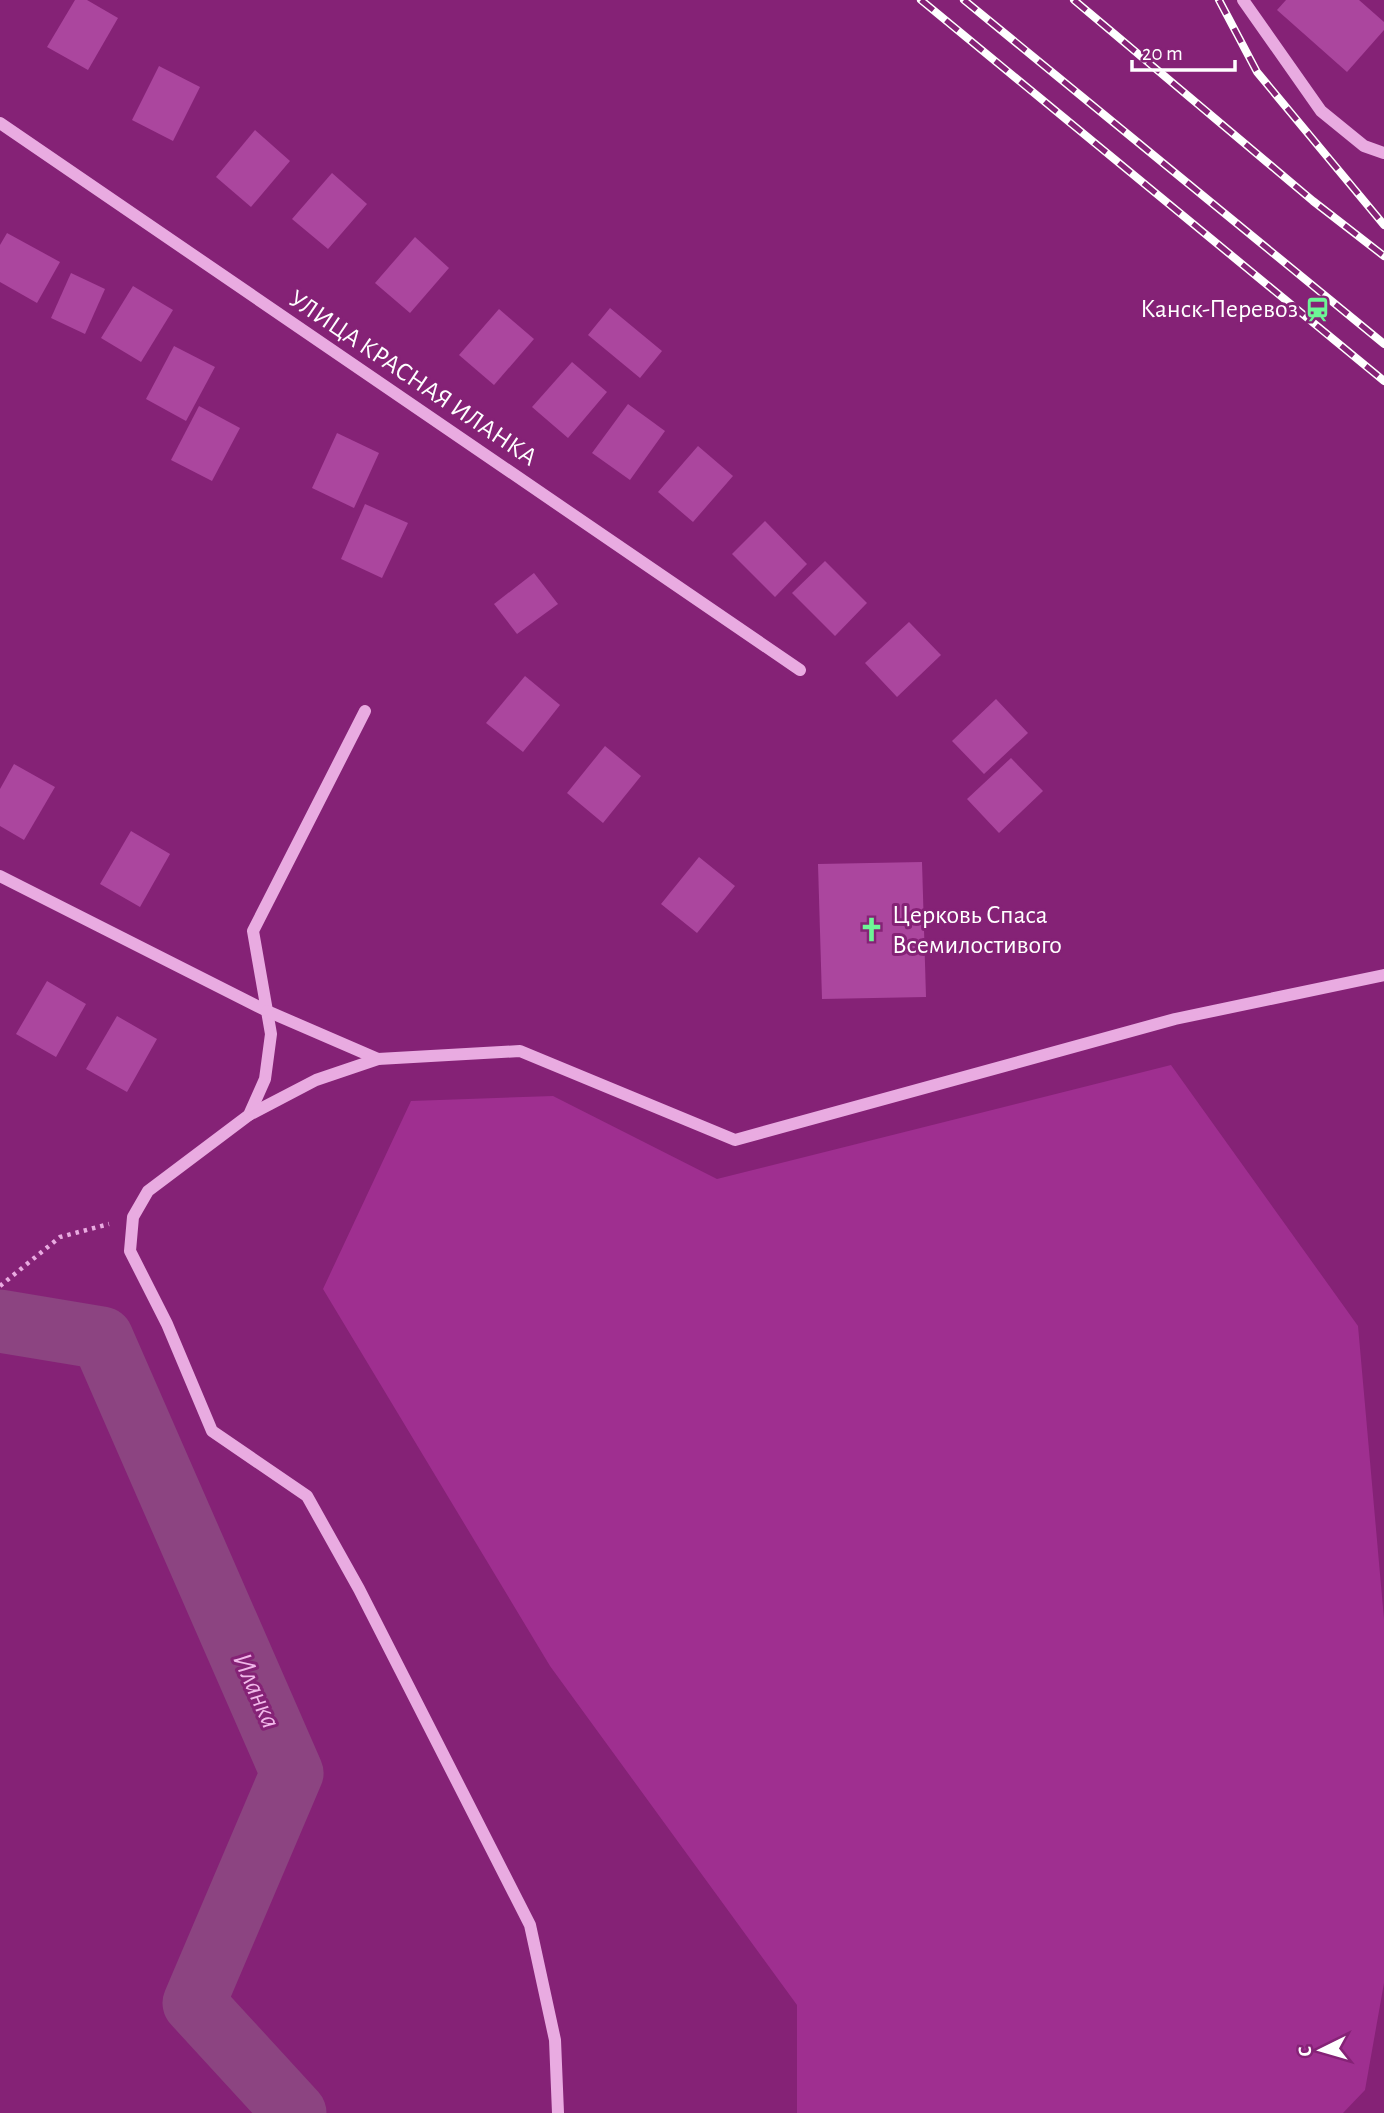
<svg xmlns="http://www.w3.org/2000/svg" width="1384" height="2113" font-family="'Alegreya Sans',sans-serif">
	<rect width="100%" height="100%" fill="#852276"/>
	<path fill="#9f2f90" d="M1171,1065L1358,1326L1384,1619V1983L1365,2090L1343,2113H797V2005L550,1666L323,1289L411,1101L553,1096L717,1179Z"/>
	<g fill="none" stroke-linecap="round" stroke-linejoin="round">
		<path stroke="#8c4481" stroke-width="63" d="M0,1321L102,1338L292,1773L194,2003L295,2113"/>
	</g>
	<g fill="#ab469e">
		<path d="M75,0H87L118,18L88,70L47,47Z"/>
		<path d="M1286,0H1359L1384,22V30L1347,72L1277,10Z"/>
		<path d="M159,66L200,87L173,141L132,120Z"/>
		<path d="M255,130L290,161L251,207L216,177Z"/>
		<path d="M332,173L367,204L328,249L292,219Z"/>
		<path d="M7,233L60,262L37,303L0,282V245Z"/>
		<path d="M415,237L449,268L410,313L375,283Z"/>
		<path d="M71,273L105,289L85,334L51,318Z"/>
		<path d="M133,286L173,310L141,362L101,338Z"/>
		<path d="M610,308L662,351L640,378L588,335Z"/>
		<path d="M499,309L534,339L494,385L459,355Z"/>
		<path d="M174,346L215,367L186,421L146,399Z"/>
		<path d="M572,362L607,392L568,438L532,407Z"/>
		<path d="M628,404L665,431L630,480L592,453Z"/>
		<path d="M199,406L240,428L212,481L171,460Z"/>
		<path d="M337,433L379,453L354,508L312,488Z"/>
		<path d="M698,446L733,476L693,522L658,492Z"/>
		<path d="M365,504L408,523L382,578L341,559Z"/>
		<path d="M765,521L807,564L775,597L732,554Z"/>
		<path d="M825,561L867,603L835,636L792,593Z"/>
		<path d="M534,573L558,604L517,634L494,604Z"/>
		<path d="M909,622L941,655L897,697L865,663Z"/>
		<path d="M525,676L560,705L523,752L486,723Z"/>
		<path d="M996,699L1028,733L984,774L952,741Z"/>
		<path d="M605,746L641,776L603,823L567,793Z"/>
		<path d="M1011,758L1043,791L999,833L967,799Z"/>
		<path d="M14,764L55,787L24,840L0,826V789Z"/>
		<path d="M131,831L170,854L140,907L100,884Z"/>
		<path d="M699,857L735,886L697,933L661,904Z"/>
		<path d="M922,862L926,997L822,999L818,864Z"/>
		<path d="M47,981L86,1004L56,1057L16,1034Z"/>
		<path d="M117,1016L157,1039L127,1092L86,1069Z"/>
	</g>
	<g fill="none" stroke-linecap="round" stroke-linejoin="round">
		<path stroke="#e9abe1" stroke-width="4.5" stroke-dasharray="3.5 5" stroke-linecap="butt" d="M0,1286L60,1237L109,1224"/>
		<g stroke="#e9abe1" stroke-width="12">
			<path d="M1243,0L1321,111L1364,146L1384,153"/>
			<path d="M0,123L800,670"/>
			<path d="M0,876L267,1011L253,931L365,711"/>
			<path d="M267,1011L271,1034L265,1079L249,1115L148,1191L133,1217L130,1251L167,1324L212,1431L307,1496L359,1589L530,1925L555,2040L558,2113"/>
			<path d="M267,1011L378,1059"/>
			<path d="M249,1115L316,1080L378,1059L520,1051L735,1140L1175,1019L1384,975"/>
		</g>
		<defs>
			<g id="rail">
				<path d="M921,0L1384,381"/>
				<path d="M964,0L1384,344"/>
				<path d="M1074,0L1313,201L1384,256"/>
				<path d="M1219,0L1257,72L1384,225"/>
			</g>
		</defs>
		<use href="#rail" stroke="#fff" stroke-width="8"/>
		<use href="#rail" stroke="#852276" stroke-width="5" stroke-dasharray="16" stroke-linecap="butt"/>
	</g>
	<defs>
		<symbol id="station-bare" viewBox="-9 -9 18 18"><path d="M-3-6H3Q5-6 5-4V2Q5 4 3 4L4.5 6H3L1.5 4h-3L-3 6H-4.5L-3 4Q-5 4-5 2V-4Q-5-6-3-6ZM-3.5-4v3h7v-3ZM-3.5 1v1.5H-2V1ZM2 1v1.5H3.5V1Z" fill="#6df596" stroke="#852276" stroke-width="2.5" paint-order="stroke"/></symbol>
		<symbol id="church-bare" viewBox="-9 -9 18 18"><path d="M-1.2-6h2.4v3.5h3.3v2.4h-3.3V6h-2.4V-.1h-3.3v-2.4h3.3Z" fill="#6df596" stroke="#852276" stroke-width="2.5" paint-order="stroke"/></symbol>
	</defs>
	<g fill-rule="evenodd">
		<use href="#station-bare" x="1300" y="292" width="35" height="35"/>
		<use href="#church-bare" x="854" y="912" width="35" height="35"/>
	</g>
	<g text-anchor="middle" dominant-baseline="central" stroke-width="6" stroke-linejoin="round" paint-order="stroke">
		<g font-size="26" fill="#fff" stroke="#852276" text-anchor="end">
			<text x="1298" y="309">Канск-Перевоз</text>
			<text x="892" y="915" text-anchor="start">Церковь Спаса<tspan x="892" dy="30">Всемилостивого</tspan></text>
		</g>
		<g font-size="26" fill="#fff" stroke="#852276">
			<text transform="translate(413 378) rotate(34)">УЛИЦА КРАСНАЯ ИЛАНКА</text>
		</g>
		<g font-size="28" font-style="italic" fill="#f0b7e9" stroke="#852276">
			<text transform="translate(256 1691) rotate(66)">Иланка</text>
		</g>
	</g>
	<g transform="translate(1321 2050) rotate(265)" stroke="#852276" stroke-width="5" paint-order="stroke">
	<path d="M0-5L12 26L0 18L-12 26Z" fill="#ffffff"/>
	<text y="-10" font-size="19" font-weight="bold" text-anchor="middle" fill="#ffffff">С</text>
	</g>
	<path d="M1132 60v10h103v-10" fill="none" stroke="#ffffff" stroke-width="3.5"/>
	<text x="1142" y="60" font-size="21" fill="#ffffff" stroke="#852276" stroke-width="5" paint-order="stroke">20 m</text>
</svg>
